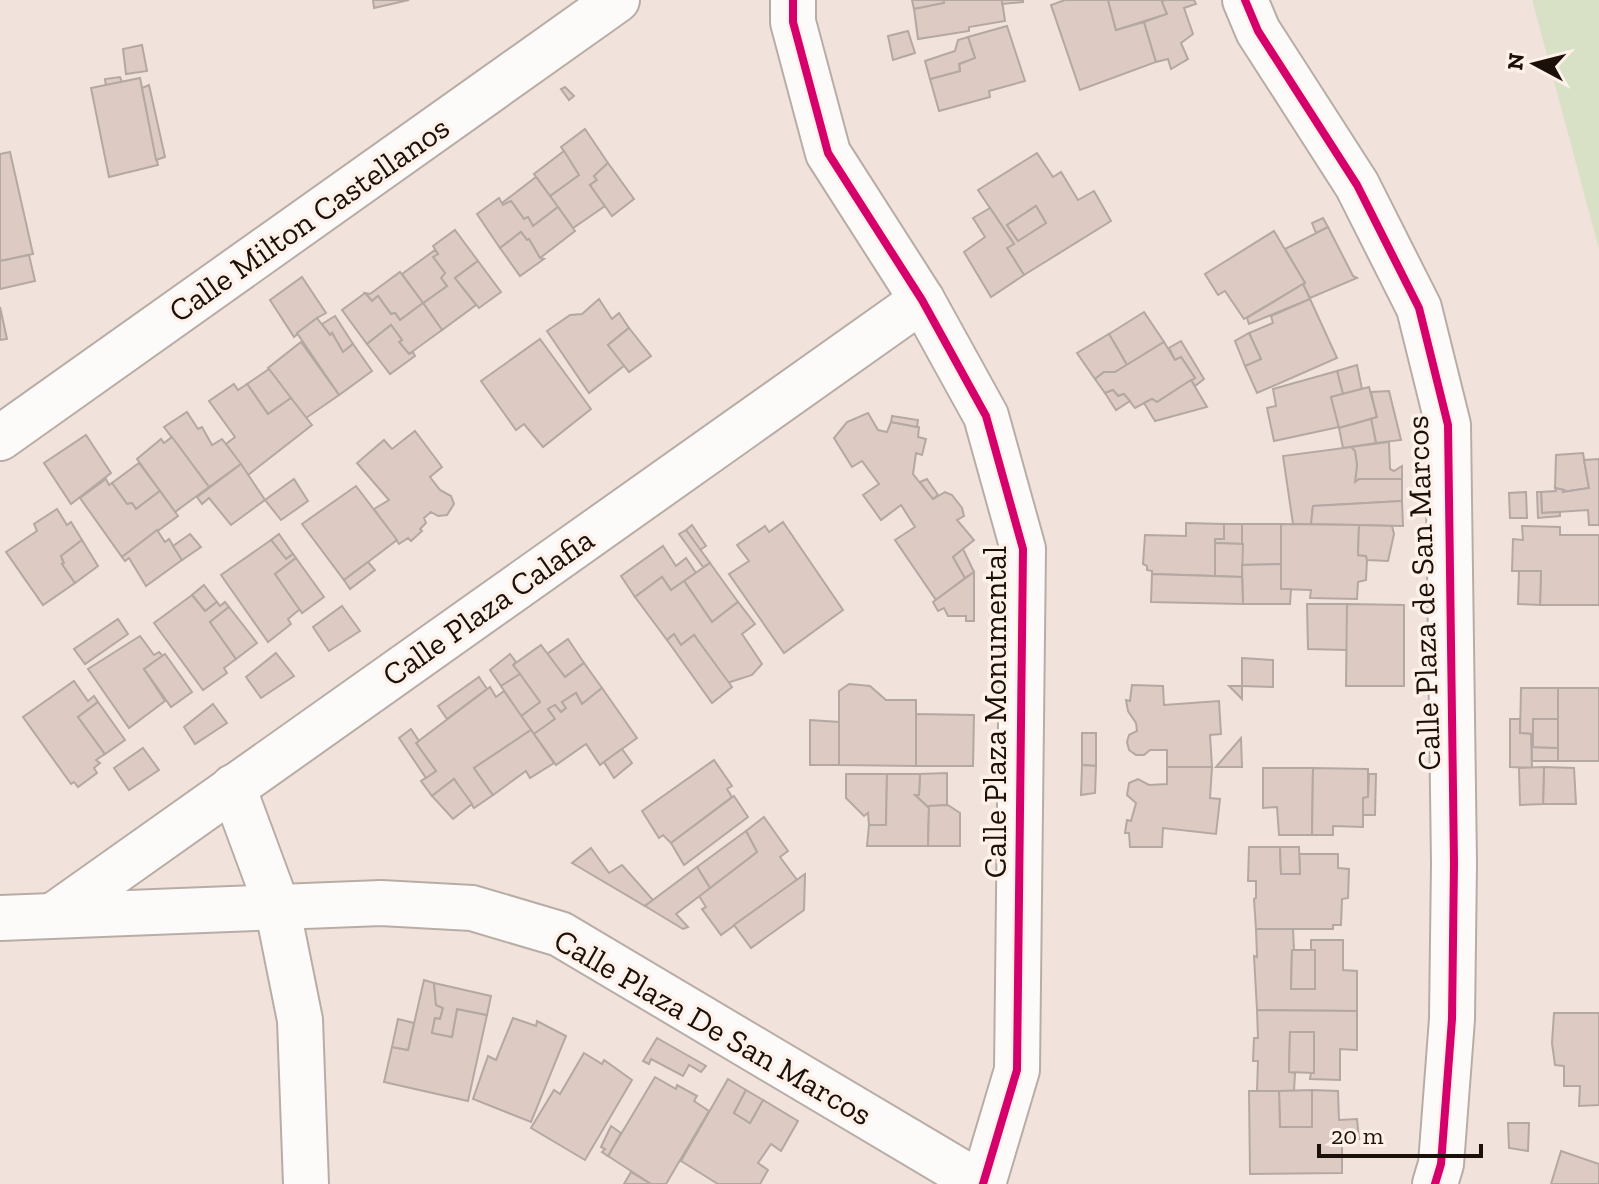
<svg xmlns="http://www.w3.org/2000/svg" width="1599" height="1184" font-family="'Zilla Slab',serif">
	<rect width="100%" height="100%" fill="#f1e3db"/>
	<path fill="#d8e0c5" d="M1533,0H1599V249L1533,3Z"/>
	<g fill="#ddcac3" stroke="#b4a8a2" stroke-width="2" fill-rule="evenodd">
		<path d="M373,0H409L374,8Z"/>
		<path d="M912,0H944V3L914,9Z"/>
		<path d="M944,0H1002L1005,21L969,27V31L918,39L914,9L944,3Z"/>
		<path d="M1002,0H1023V2L1002,4Z"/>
		<path d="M1065,0H1108L1116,30L1144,22L1156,62L1080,90L1051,5Z"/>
		<path d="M1108,0H1165L1162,2L1167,14L1116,30Z"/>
		<path d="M1165,0H1194L1196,4L1184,8L1193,34L1181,43L1188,59L1171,69L1168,59L1156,62L1144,22L1167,14L1162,2Z"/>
		<path d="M1007,26L1025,81L989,91L990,97L939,111L930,79L960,71L959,64L975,58L968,37Z"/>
		<path d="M908,31L915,53L893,60L888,36Z"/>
		<path d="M968,37L975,58L959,64L960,71L930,79L925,61L955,51L958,40Z"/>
		<path d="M142,45L147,71L126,74L123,49Z"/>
		<path d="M120,77L122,82L106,86L105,79Z"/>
		<path d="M140,78L158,165L109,177L91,88Z"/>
		<path d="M149,85L165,157L156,160L142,88Z"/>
		<path d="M565,87L574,96L569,100L561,89Z"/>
		<path d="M585,129L608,163L594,176L597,180L590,185L605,206L573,228L550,196L579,175L561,147Z"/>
		<path d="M564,151L579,175L550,196L534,174Z"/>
		<path d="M10,152L33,254L0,261V154Z"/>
		<path d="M1037,153L1053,177L1061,172L1078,200L1094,191L1111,221L1024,275L1007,248L1014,244L978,190ZM1036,206L1046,223L1018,241L1007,225Z"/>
		<path d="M608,163L634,199L612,216L590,185L597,180L594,176Z"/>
		<path d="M536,177L558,207L533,226L528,217L524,219L511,201L503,205L502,203Z"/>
		<path d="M499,198L503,205L511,201L524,219L528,217L533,226L558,207L575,231L540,258L529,239L527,240L521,232L500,248L477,214Z"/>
		<path d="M1036,206L1046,223L1018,241L1007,225Z"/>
		<path d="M990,208L1014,244L1007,248L1024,275L991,297L964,252L985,237L973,218Z"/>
		<path d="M1323,218L1328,227L1316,233L1312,223Z"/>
		<path d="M1328,227L1353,276L1357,278L1310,298L1303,284L1305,283L1285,249Z"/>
		<path d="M455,230L478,261L455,278L476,305L442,330L423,303L447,286L441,278L445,273L433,257L438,254L433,246Z"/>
		<path d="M1274,231L1305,283L1244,319L1225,291L1218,295L1205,274Z"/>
		<path d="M521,232L527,240L529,239L540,258L544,259L520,276L500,248Z"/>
		<path d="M435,250L438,254L433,257L445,273L441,278L447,286L423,303L402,274Z"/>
		<path d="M29,255L35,281L0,289V261Z"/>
		<path d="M478,261L501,292L479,308L455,278Z"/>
		<path d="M400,272L423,303L400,320L395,313L391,314L378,296L372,301L365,293L370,294Z"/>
		<path d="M302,277L326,313L317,318L294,337L270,300Z"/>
		<path d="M1303,284L1310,299L1249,324L1247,318Z"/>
		<path d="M365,293L372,301L378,296L391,314L395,313L400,320L423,303L442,330L409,354L399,342L402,340L391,325L367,344L342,310Z"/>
		<path d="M599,299L612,319L619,313L629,328L608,345L625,365L589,393L547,331L570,315L582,314Z"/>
		<path d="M1310,299L1337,358L1257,393L1245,366L1261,359L1249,333L1273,323L1271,316Z"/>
		<path d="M0,307L7,339L0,340Z"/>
		<path d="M1144,312L1164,342L1127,365L1109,334Z"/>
		<path d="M335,316L353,344L343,352L332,333L330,335L322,324Z"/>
		<path d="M317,318L330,335L332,333L343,352L353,344L372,371L339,395L297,333Z"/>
		<path d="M391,325L402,340L399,342L409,354L413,352L415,356L390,374L367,344Z"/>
		<path d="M629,328L651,356L629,372L608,345Z"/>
		<path d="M1249,333L1261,359L1245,366L1235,341Z"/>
		<path d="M1109,334L1127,365L1115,372H1104L1095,379L1077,353Z"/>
		<path d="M540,339L591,409L543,447L524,424L516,430L481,381Z"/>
		<path d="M1181,341L1204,379L1195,386L1191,380L1195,378L1181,357L1175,360L1169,348Z"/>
		<path d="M301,342L339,395L306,418L268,368Z"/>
		<path d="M1164,342L1175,360L1181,357L1195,378L1157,402L1152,399L1135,408L1124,394L1118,396L1113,390L1105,393L1095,379L1104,372H1115Z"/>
		<path d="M1357,365L1362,389L1343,394L1337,371Z"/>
		<path d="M269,369L291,398L268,414L247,384Z"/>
		<path d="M1337,371L1343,394L1331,397L1339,427L1274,441L1267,408L1276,406L1273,389Z"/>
		<path d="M1191,380L1207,407L1155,421L1144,403L1152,399L1157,402Z"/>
		<path d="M234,384L238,390L247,384L268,414L291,398L312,425L248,475L226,444L235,437L209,401Z"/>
		<path d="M1369,387L1377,417L1339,428L1331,397Z"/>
		<path d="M1113,390L1118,396L1124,394L1130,401L1116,410L1105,393Z"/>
		<path d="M1389,391L1401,440L1376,443L1371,419L1377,417L1371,392Z"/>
		<path d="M187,412L198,429L202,427L212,445L222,439L241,464L209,487L164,427Z"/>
		<path d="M868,413L878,430L887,432L891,422L919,427L918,437L926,439L922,455L916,453L913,474L933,499L945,492L952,495L962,508L964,516L957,520L974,540L953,557L965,578L936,600L895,540L915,527L901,505L881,520L863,495L879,484L862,461L852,467L834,438L847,422Z"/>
		<path d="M892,416L918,420L917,427L891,422Z"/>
		<path d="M1371,419L1376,443L1343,448L1339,428Z"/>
		<path d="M415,431L442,467L430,477L440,490L451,496L454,504L447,515L438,516L431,512L424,518L426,523L420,529L422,531L411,541L408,538L399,544L374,509L389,500L357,463L384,440L392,449Z"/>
		<path d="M86,435L111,473L71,504L44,463Z"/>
		<path d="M172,437L209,487L175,512L137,459L161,439L164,443Z"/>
		<path d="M1389,442L1390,469L1394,471L1402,466V479H1359L1355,482L1357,465L1355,451L1351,447Z"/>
		<path d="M1351,447L1355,451L1357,465L1355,482L1359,479H1402V501L1313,506L1311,524H1293L1283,456Z"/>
		<path d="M1583,453L1589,488L1563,492L1564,490L1555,488L1556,455Z"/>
		<path d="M1599,459V525H1589L1588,510L1542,513L1541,492L1556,491L1555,488L1564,490L1563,492L1589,488L1584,460Z"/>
		<path d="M139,463L160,491L136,509L132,503L127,504L112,483Z"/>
		<path d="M241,464L265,500L231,525L209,498L202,504L197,497Z"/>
		<path d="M106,479L109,485L112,483L127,504L132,503L136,509L160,491L178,516L122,557L80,498Z"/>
		<path d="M294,479L308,501L281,520L265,500Z"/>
		<path d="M927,479L938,495L933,499L920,482Z"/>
		<path d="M356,486L397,540L344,580L302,524Z"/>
		<path d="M1526,492L1527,518H1510L1509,493Z"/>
		<path d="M1537,492H1541L1542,513L1560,512V516L1538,518Z"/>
		<path d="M1402,501L1403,526L1311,524L1313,506Z"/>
		<path d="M57,509L67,525L71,522L82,540L61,556L64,563L62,564L75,583L43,605L6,552L37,531L34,524Z"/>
		<path d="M783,522L843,610L784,653L729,574L749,561L737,545L765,526L769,532Z"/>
		<path d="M1186,523L1224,524V539H1215V576L1152,574V571L1147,570V566L1143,564L1145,535L1186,536Z"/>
		<path d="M1224,524H1242L1243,544L1215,543V539H1224Z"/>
		<path d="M1242,524H1281V564L1242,565Z"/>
		<path d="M1281,524L1359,525L1358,555L1366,556L1367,560L1366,580L1358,582L1357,599L1310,598L1311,590L1281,589Z"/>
		<path d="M692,525L706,546L700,550L686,530Z"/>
		<path d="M1359,525L1392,526L1394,534L1388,561L1367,560L1366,556L1358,555Z"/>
		<path d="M1522,526L1560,527V535H1599V605H1540L1541,571H1512L1513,539L1523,540Z"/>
		<path d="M157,530L165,542L169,539L182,560L146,586L129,558L125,561L122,557Z"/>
		<path d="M686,530L710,563L703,567L679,534Z"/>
		<path d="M190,534L201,547L182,560L173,546Z"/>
		<path d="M279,534L293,554L286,559L271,540Z"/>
		<path d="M82,540L98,566L75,583L62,564L64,563L61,556Z"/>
		<path d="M271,540L286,559L293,554L296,558L275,574L300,609L288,619L291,624L268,642L221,575Z"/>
		<path d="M1215,543L1243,544L1242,577L1215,576Z"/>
		<path d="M663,546L676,566L686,558L696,573L671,590L662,577L635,597L621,576Z"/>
		<path d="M963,549L974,572L965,578L953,557Z"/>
		<path d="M296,558L324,597L302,613L275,574Z"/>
		<path d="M368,562L375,570L350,589L344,580Z"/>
		<path d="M710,563L738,602L712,622L684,581Z"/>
		<path d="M1281,564V589H1291L1290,604H1243L1242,565Z"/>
		<path d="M1519,571H1541L1540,605L1518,604Z"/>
		<path d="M974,572V621H966V616H948L944,608L938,611L933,602Z"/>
		<path d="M1152,574L1242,577L1243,604L1151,602Z"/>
		<path d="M662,577L671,590L684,581L712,622L738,602L755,624L742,634L762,664L752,675L727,683L694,635L681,645L674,634L667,640L635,597Z"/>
		<path d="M204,585L217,602L205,611L192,595Z"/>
		<path d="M192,595L205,611L217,602L220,606L225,602L229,607L210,622L236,659L224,668L227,673L203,690L154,623Z"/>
		<path d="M1307,604H1347V650L1308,649Z"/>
		<path d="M1347,604L1404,605V686H1346Z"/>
		<path d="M342,606L360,631L329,651L313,627Z"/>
		<path d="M229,607L257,643L236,659L210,622Z"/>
		<path d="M118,619L128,634L85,664L74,649Z"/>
		<path d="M674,634L681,645L694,635L732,687L712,703L667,640Z"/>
		<path d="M140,636L154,655L159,652L163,656L144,669L165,701L129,728L88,669Z"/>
		<path d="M568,639L584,663L565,677L547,654Z"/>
		<path d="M541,645L565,677L584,663L602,688L582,704L576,693L562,702L566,708L561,712L555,705L548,709L555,719L534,734L521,716L540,702L513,665Z"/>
		<path d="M276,653L294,676L261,698L246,677Z"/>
		<path d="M165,654L192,692L171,707L144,669Z"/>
		<path d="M510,654L516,662L513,665L520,674L501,686L490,670Z"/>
		<path d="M1242,658L1273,660V687L1242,686Z"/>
		<path d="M520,674L540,702L521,716L501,686Z"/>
		<path d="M479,677L487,689L447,719L438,706Z"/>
		<path d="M74,681L88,701L94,696L98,702L78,717L105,754L96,760L100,763L94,768L97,773L78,787L74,782L71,784L23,717Z"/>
		<path d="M849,684L870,686L886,700H916V766L839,765V691Z"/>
		<path d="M1132,685L1163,686L1164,705L1219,701L1221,734L1210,735L1212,767H1167V750H1150L1144,755H1136L1129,750L1127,742L1129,735L1137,731L1136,723L1128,711L1126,700L1130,701Z"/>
		<path d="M1229,686H1242V699Z"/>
		<path d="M490,687L496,697L504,691L531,730L474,768L493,795L474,808L454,779L432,796L421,781L436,771L416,743Z"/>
		<path d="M602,688L637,738L600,765L586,744L556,765L534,734L555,719L548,709L555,705L561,712L566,708L562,702L576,693L582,704Z"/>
		<path d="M1521,688H1558V719H1533V747L1558,748V761H1532L1531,734L1520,733Z"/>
		<rect x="1558" y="688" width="41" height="73"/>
		<path d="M98,702L125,740L105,754L78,717Z"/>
		<path d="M213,704L227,723L195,744L184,727Z"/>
		<path d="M916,714L974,715L973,766H916Z"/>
		<path d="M1510,719H1520V733L1531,734L1532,768L1510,767Z"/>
		<path d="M1533,719H1558V748L1533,747Z"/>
		<path d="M810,720L839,722V765H810Z"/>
		<path d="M411,729L419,741L416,743L436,771L426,778L399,738Z"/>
		<path d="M531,730L554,763L530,778L526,771L493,795L474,768Z"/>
		<path d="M1082,733H1096V766L1082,765Z"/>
		<path d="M1241,738L1242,767H1216Z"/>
		<path d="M143,748L159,770L129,790L114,768Z"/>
		<path d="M622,749L632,763L614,778L604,762Z"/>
		<path d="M714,760L732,786L727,789L732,797L671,843L663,835L659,838L642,811Z"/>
		<path d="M1082,765L1096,766L1095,793L1081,795Z"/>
		<path d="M1167,767H1212L1210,798L1220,799L1216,834L1163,828L1162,847H1130L1129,833H1125L1127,820L1131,821L1136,803L1127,795L1129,783L1138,779L1149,785L1167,784Z"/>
		<path d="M1544,767L1574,768L1576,804H1543Z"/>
		<path d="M1544,767L1543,804L1520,805L1519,768Z"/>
		<path d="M1263,768H1313L1312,835H1279L1277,807L1263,808Z"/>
		<path d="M1313,768L1368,769V797L1363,798V827L1333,826V835H1312Z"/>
		<path d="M947,773V805L929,806V808L915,795H919L920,774Z"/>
		<path d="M846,774H887L886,825H869L868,813L864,816L846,798Z"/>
		<path d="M887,774H920L919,795H915L929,808L928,846H867L869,825H886Z"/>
		<path d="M1369,774H1376L1375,815H1363V798L1368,797Z"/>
		<path d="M454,779L472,804L453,819L432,796Z"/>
		<path d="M734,796L748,817L684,865L671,843Z"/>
		<path d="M948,805L960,813V846H928L929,806Z"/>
		<path d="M764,817L788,851L780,857L797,880L721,935L702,909L706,907L699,896L757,852L746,831Z"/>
		<path d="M746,831L757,852L710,888L697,867Z"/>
		<path d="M1249,847H1280L1281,874H1300L1299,854H1338V868L1349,869L1348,898L1342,899L1341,925H1333V929H1256L1254,899L1256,898V881H1248Z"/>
		<path d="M1280,847H1299L1300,874H1281Z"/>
		<path d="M591,848L609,873L622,865L653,900L645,906L572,863Z"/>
		<path d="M697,867L710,888L676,914L688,927L683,929L645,906Z"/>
		<path d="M805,874L804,910L751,948L734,925Z"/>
		<path d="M1256,929H1293L1294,950H1292L1291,989H1315V950H1311V940H1343V970L1357,971V1011L1257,1010L1254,956L1257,957Z"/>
		<path d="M1292,950H1315V989H1291Z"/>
		<path d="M424,980L434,983L436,1005L443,1008L440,1019L435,1018L432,1033L452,1037L457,1009L487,1015L468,1101L384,1082L392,1047L408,1050Z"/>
		<path d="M434,983L491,996L487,1015L457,1009L452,1037L432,1033L435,1018L440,1019L443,1008L436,1005Z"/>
		<path d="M1257,1010L1357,1011V1050L1340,1049V1080L1310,1079L1311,1073H1314V1032H1290L1289,1072L1295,1073L1294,1091H1257L1258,1061H1253L1254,1038H1258Z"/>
		<path d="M1554,1013H1599V1105L1579,1106L1580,1086H1564V1066L1555,1065L1552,1043Z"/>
		<path d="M513,1018L536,1026L537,1021L566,1036L531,1122L473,1099L488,1056L496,1060Z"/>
		<path d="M398,1019L414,1023L408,1050L392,1047Z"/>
		<path d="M1290,1032H1314V1073L1289,1072Z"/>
		<path d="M657,1038L706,1066L701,1072L689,1065L683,1076L651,1059L649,1064L643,1061Z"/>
		<path d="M584,1053L602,1064L604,1060L632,1080L585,1160L531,1128L554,1090L560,1094Z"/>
		<path d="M655,1077L676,1089L677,1085L697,1096L694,1101L709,1111L666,1184H651L608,1156Z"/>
		<path d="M728,1079L746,1090L734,1113L750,1123L763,1100L798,1121L781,1151L771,1144L758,1163L768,1170L760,1184H718L681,1161Z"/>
		<path d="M746,1090L763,1100L750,1123L734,1113Z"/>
		<path d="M1312,1090V1127H1280L1279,1091Z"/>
		<path d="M1312,1090L1338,1091L1339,1120L1357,1119L1359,1139L1342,1141V1173L1250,1174L1249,1091H1279L1280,1127H1312Z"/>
		<path d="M1508,1123H1529L1528,1151L1509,1148Z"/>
		<path d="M611,1126L621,1133L608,1156L602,1152L605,1149L601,1147Z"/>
		<path d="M1561,1151L1599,1164V1184H1551Z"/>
		<path d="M631,1172L651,1184H624Z"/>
	</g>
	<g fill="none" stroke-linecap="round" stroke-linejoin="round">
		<defs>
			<g id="street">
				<path d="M793,0V22L828,153L922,300L986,416L1023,549L1017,1070L983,1184"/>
				<path d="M1245,0L1258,31L1357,185L1419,308L1448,425L1454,863L1452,1019L1441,1164L1435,1184"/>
				<path d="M233,787L277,906L300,1020L306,1184"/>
				<path d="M54,915L922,300"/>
				<path d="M0,918L381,903L472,908L560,934L981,1184"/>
			</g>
			<path id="secondary" d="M0,438L617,0"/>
		</defs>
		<use href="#street" stroke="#b8ada6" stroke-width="48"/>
		<use href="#secondary" stroke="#b8ada6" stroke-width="48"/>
		<use href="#street" stroke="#fdfbfa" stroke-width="44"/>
		<use href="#secondary" stroke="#fdfbfa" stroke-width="44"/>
		<defs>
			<g id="cycleway">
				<path d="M793,0V22L828,153L922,300L986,416L1023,549L1017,1070L983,1184"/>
				<path d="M1245,0L1258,31L1357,185L1419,308L1448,425L1454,863L1452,1019L1441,1164L1435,1184"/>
			</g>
		</defs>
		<use href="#cycleway" stroke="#fef1e9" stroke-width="13"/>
		<use href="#cycleway" stroke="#d6006c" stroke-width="8"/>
	</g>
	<g text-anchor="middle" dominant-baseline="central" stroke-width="7" stroke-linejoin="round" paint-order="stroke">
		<g font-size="32" fill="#1c110a" stroke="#fef1e9">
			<text transform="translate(309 219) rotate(-35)">Calle Milton Castellanos</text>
			<text transform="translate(1423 593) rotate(-92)">Calle Plaza de San Marcos</text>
			<text transform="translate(488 607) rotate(-35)">Calle Plaza Calafia</text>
			<text transform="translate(995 712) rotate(-90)">Calle Plaza Monumental</text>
			<text transform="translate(713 1027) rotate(30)">Calle Plaza De San Marcos</text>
		</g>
	</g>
	<g transform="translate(1535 64) rotate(277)" stroke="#fef1e9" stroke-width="6" paint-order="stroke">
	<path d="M0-6L14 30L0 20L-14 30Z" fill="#1c110a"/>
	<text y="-12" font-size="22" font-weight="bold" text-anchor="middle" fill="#1c110a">N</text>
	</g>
	<path d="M1319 1144v12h162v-12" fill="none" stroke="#1c110a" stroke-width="4"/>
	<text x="1331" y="1144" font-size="24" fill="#1c110a" stroke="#fef1e9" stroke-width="6" paint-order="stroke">20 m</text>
</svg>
